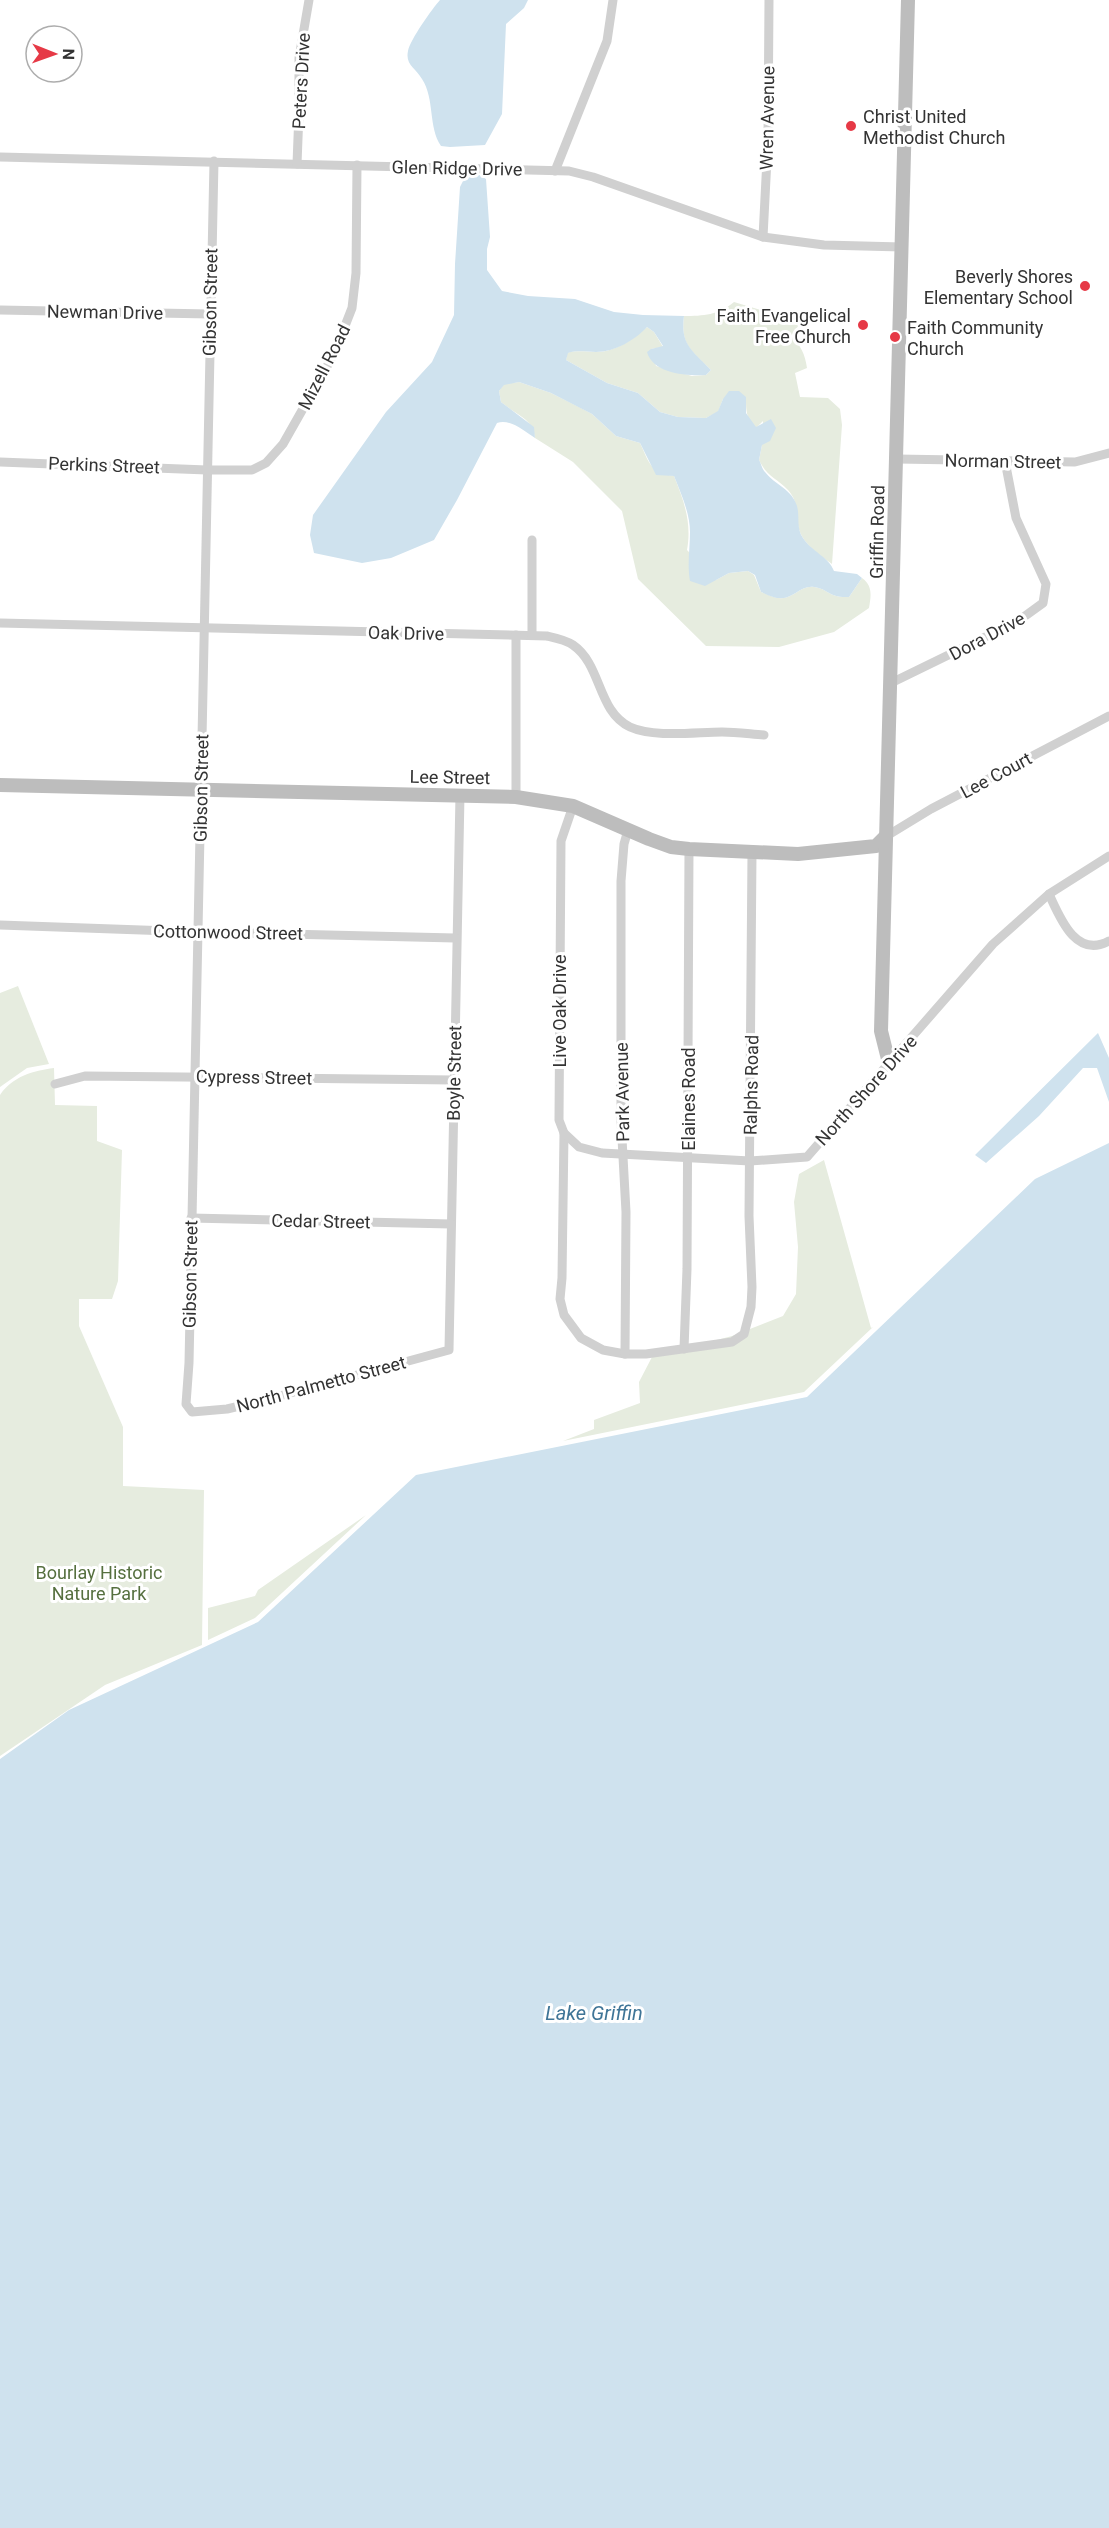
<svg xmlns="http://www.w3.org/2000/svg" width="1109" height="2528" font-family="Roboto,sans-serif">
	<rect width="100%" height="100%" fill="#fff"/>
	<g fill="#e6ecdf">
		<path d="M734,302L801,322L791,336C801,346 805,354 807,368L795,373L800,397L828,398L840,409L842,425L832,564C818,554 801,543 798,525C796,512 798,501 788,490C776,477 768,478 759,460L762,445L763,421L756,428C746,418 746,411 746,397L723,399L718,412L706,418L678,417L660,412L638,393L607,383L566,360L567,353C578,350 586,352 596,352C616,352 633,339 647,327L654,332L663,347L651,349L656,366L692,376L706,375L711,370C692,351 680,345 684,316C703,316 719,315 734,302Z"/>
		<path d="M519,382L551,393L579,407L592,414L616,436L640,443C649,462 650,473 674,476C684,501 692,523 687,550L716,580L729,573L748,571L754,575L761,592C767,594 773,598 779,598C793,600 800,585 814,587C829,589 828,598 849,597L862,578C873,586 871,596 869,608L834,632L779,647L706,646L638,579L622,511L573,462L535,438C533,418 516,415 501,402L499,391L504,384Z"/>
		<path d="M18,986L49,1064L27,1068L0,1087V993Z"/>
		<path d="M54,1068L55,1105L97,1106V1141L122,1150L118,1281L112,1299H79V1326L123,1427V1486L204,1490L202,1645L105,1685L0,1756V1095C13,1076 33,1071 54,1068Z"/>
		<path d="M824,1160L871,1328L873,1327L804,1392L563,1441L594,1429V1420L640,1403L639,1382L652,1357L732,1336L783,1316L796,1294L798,1247L794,1202L799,1174Z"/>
		<path d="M366,1515L255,1618L208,1640V1608L255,1596L258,1590Z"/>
	</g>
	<g fill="#cfe2ee">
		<path d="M440,0H528L524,8L506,24L502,114L485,145L450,147L441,146C428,127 435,99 422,79C416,68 405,65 408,51C410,40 432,9 440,0Z"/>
		<path d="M469,169L486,179L490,237L487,249V270L502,291L528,296L575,299L614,312L643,315L684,316C680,345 693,351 711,370L706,375C687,376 653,374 647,352L651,349L663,346L654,332L647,327C635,340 615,352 596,352C586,352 578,350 568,353L566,360L607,383L638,393L660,412L678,417L706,418L718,411L723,399L729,391H739L746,397V413L756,427L771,419L776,428L770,441L762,445L759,460C761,463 762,469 765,472C775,485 792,489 797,506C800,517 796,528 803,538C811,551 829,557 834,571L857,574L862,578L849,597C828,598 829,589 814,587C800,585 793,600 779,598C773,598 766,594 761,592L755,575L748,571L729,573L705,586L690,581C687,564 690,549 690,532C690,513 681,494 674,476L656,475L640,443L616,436L592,414L551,393L519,382L504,385L499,391L501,402L534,427L535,438C525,432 510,418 497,423L457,500L434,540L391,558L362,563L314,553L310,535L313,515L386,412L432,362L454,315L455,264L460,187Z"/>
		<path d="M1098,1033L1109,1058V1102L1097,1068H1083L1039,1116L986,1163L975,1155Z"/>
		<path d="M1109,1143V2528H0V1759L69,1710L258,1622L416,1475L807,1397L1035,1179Z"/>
	</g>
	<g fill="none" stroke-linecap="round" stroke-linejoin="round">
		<g stroke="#d0d0d0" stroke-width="9">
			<path d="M0,157L569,171L593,177L763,237L824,245L902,247"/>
			<path d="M214,161L189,1363L186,1404L192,1412L227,1409L261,1401L449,1350L460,795"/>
			<path d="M297,164L299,112V58L309,0"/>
			<path d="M555,171L607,41L613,0"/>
			<path d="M763,237L768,139L769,0"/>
			<path d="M0,310L210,314"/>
			<path d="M897,459L1075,462L1109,453"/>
			<path d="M0,462L207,470H252L266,463L283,444L334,354L352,308L356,273L357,165"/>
			<path d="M0,623L547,636C556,638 566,640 573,645C602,665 597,711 630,727C654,738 696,732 722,732C736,732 750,734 764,735"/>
			<path d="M516,635V797"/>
			<path d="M532,635V540"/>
			<path d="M891,683L1018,621L1043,603L1046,584L1016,518L1005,461"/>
			<path d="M573,806L561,841L559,1120L564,1133L562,1278L560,1299L564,1315L581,1338L603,1350L625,1354H646L732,1342L744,1334L751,1307L752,1287L749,1216L752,853"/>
			<path d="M885,837L931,809L1109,716"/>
			<path d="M1049,894C1060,918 1076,959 1109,941"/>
			<path d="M0,925L198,932L455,938"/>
			<path d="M55,1084L85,1076L454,1080"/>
			<path d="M564,1133L579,1147L602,1153L750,1161L807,1157L993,944L1049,894L1109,856"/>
			<path d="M191,1218L451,1224"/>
			<path d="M684,1349L687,1269L689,849"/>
			<path d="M625,1354L626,1212L621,1120V881L624,844L628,830"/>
		</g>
		<g stroke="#bdbdbd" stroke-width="14">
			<path d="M0,785L516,797L573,806L649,839L671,847L689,849L798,854L876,846L885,837"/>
			<path d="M889,1063L881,1031L908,0"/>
		</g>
	</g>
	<g fill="#e63946" stroke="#fff" stroke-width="2">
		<circle cx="851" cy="126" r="6"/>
		<circle cx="1085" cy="286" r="6"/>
		<circle cx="863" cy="325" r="6"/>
		<circle cx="895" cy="337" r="6"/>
	</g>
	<g text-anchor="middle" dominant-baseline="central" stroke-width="6" stroke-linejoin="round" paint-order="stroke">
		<g font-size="18" fill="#333" stroke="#fff">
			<text transform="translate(301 81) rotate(-87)">Peters Drive</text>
			<text transform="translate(767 118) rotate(-89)">Wren Avenue</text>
			<text transform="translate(457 168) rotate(1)">Glen Ridge Drive</text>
			<text transform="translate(210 302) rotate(-89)">Gibson Street</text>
			<text transform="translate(105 312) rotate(1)">Newman Drive</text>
			<text transform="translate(324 367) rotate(-63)">Mizell Road</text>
			<text transform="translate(1003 461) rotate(1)">Norman Street</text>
			<text transform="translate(104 465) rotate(2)">Perkins Street</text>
			<text transform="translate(877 532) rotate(-89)">Griffin Road</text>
			<text transform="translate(406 633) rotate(1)">Oak Drive</text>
			<text transform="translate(987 636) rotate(-28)">Dora Drive</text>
			<text transform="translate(996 775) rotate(-28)">Lee Court</text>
			<text transform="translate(450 777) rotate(1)">Lee Street</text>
			<text transform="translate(201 788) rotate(-89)">Gibson Street</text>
			<text transform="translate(228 932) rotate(1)">Cottonwood Street</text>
			<text transform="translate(559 1011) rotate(-90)">Live Oak Drive</text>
			<text transform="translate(454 1073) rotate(-89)">Boyle Street</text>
			<text transform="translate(254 1077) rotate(1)">Cypress Street</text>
			<text transform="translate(751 1085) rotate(-89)">Ralphs Road</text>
			<text transform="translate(866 1090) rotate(-48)">North Shore Drive</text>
			<text transform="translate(622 1092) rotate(-91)">Park Avenue</text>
			<text transform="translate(688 1099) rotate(-90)">Elaines Road</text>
			<text transform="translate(321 1221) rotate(1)">Cedar Street</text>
			<text transform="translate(190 1274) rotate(-89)">Gibson Street</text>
			<text transform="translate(321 1384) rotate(-15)">North Palmetto Street</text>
		</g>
		<g font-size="18" fill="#333" stroke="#fff" text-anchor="start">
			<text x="863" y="116">Christ United<tspan x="863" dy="21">Methodist Church</tspan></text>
			<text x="1073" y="276" text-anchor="end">Beverly Shores<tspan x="1073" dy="21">Elementary School</tspan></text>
			<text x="851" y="315" text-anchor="end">Faith Evangelical<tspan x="851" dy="21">Free Church</tspan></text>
			<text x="907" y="327">Faith Community<tspan x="907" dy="21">Church</tspan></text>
		</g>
		<g font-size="18" fill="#56703f" stroke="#fff">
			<text x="99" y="1572">Bourlay Historic<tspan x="99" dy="21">Nature Park</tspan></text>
		</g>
		<g font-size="20" font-style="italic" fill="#3f7597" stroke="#fff">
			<text x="594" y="2013">Lake Griffin</text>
		</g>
	</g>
	<g transform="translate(54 54) rotate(91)"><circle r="28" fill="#ffffff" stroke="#adadad" stroke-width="1.5"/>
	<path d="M0-4.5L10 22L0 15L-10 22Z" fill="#e63946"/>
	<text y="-9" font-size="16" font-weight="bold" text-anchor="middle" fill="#333333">N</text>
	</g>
</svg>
